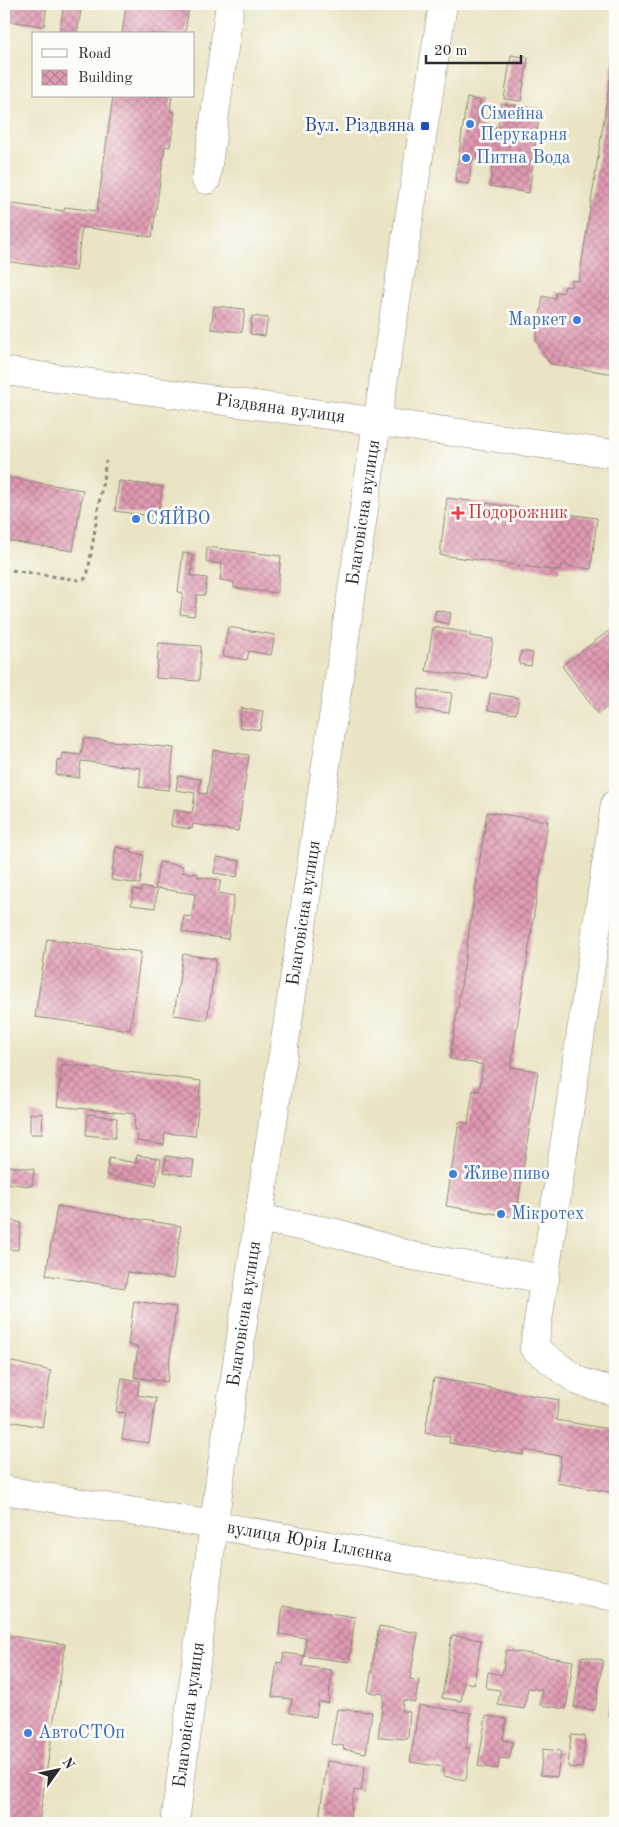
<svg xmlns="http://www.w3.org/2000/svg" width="619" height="1827" font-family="'Old Standard TT',serif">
	<defs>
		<pattern id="building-cross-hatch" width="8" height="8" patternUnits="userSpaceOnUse" patternTransform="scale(1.25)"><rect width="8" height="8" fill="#e09ab3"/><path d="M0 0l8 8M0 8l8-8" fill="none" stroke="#b67e92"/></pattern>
	</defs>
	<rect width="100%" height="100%" fill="#fdfcf7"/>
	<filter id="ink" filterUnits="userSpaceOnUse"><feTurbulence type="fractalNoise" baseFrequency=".02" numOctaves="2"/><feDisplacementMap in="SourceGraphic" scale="10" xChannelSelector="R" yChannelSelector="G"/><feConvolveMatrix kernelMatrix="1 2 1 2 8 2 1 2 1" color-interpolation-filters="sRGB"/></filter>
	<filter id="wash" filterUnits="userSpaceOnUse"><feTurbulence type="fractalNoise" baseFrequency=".0096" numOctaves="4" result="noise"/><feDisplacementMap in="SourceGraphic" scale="20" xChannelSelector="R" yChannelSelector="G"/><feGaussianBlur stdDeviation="1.12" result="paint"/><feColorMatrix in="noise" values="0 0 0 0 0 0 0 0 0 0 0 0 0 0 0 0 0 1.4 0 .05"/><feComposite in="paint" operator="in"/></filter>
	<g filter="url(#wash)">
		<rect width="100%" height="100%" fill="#eae4c4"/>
		<g id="blocks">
			<g fill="url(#building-cross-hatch)">
				<path d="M4,4H47L44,26L8,21V17L4,16Z"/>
				<path d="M64,4H82L77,34H59Z"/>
				<path d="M126,4H184V6H189L185,34H122Z"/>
				<path d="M614,53H615V374L550,364L536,341L543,296L555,299L556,292L563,293L565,286L571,287L572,280L579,281Z"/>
				<path d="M511,55L528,58L521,101L504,99Z"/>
				<path d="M113,96H172L170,111L175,112L170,147L165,146L152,237L82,227L76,271L4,261V203L64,211L65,207L97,211Z"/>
				<path d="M467,98L480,100L477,126L498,129L501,103L540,109L529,193L490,186L493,162L489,161L472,159L469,184L455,182Z"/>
				<path d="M214,306L245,309L242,332L211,329Z"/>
				<path d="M252,316L268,318L265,336L250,334Z"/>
				<path d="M4,477L83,490L73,551L4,540Z"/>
				<path d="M119,481L162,487L158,517L115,511Z"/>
				<path d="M447,498L597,518L591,569L561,565L560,571L440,555Z"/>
				<path d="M207,547L281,556L277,593L234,588V582L220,580L222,564L206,562Z"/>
				<path d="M183,553L193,554L191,576L207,578L205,595H197L194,616L180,614L183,593L178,592Z"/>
				<path d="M436,610L451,613L449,624L434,621Z"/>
				<path d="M615,626V701L598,714L562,666Z"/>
				<path d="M228,627L275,635L271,655L249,651L247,660L223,656Z"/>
				<path d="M433,627L470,633V636L493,639L487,678L426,671Z"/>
				<path d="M159,643L201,646L199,681L156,678Z"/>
				<path d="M521,651L533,653L531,666L519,664Z"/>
				<path d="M419,689L452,693L449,713L417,709Z"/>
				<path d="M490,693L519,698L516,714L488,710Z"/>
				<path d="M241,708L263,711L260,730L239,727Z"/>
				<path d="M84,738L174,748L169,790L139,787L141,768L81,761L79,778L56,775L57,760L62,761L63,753L81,755Z"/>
				<path d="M213,750L249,755L238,831L193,824L192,829L171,826L173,810L192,813L195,793L176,790L178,776L201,779L199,793L207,794Z"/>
				<path d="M487,812L548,821L511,1067L538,1071L516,1217L446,1206L459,1122L468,1123L473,1090L479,1091L483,1065L450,1059Z"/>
				<path d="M116,847L132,850L131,853L144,855L140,884L111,880Z"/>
				<path d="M217,857L240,861L237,877L214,873Z"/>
				<path d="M159,862L183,866L182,872L198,874V877L221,880L218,893L234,896L228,939L182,932L184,916L192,917L195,894L155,888Z"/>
				<path d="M142,887L157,890L155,908L131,905L134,889L141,891Z"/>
				<path d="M47,939L141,952L130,1030L35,1017Z"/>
				<path d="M183,954L216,959L207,1020L174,1015Z"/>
				<path d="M62,1064L201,1081L195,1136L165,1133L164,1145L137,1141L138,1130L134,1129L135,1114L57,1106Z"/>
				<path d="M30,1113L43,1114L42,1134H30Z"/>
				<path d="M88,1114L117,1118L115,1138L86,1135Z"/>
				<path d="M137,1155L161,1159L156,1186L106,1175L109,1158L136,1163Z"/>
				<path d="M166,1156L194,1160L192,1176L164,1172Z"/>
				<path d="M7,1166L34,1169L32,1186L5,1183Z"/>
				<path d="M57,1206L181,1226L173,1279L128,1272L125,1288L46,1275Z"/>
				<path d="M4,1218L21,1223L18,1250L8,1249L6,1263L4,1262Z"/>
				<path d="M134,1301L176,1307L167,1382L134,1377L138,1347L128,1345Z"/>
				<path d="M4,1360L51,1371L42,1427L4,1420Z"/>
				<path d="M122,1378L140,1381L137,1395L156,1398L149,1443L122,1439L126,1413L116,1412Z"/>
				<path d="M434,1378L559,1400L556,1420L615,1430V1493L557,1483L561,1456L524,1450L523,1455L449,1443L450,1437L425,1433Z"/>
				<path d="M283,1606L355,1617L349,1662L304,1656L306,1638L279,1634Z"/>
				<path d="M379,1626L418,1633L410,1679L419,1680L415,1702L403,1700L402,1711L410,1712L408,1739L378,1737L384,1694L368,1692Z"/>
				<path d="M4,1635L65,1644L39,1823H4Z"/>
				<path d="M452,1635L481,1640L474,1684L464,1682L461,1701L442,1698Z"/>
				<path d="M506,1650L573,1661L566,1709L540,1705L542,1690L528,1688L524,1709L498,1705L500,1690L486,1688L488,1672L502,1675Z"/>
				<path d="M284,1653L304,1656L302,1666L332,1670L328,1703L318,1702L316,1717L290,1713L292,1699L272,1697L277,1662L282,1663Z"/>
				<path d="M582,1656L603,1660L595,1710L574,1707Z"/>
				<path d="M611,1698L615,1699V1716L608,1715Z"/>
				<path d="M419,1705L471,1713L466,1748H470L466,1780L443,1776L444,1767L410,1762Z"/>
				<path d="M337,1709L372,1712L366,1753L343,1749L344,1746L331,1744Z"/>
				<path d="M486,1716L506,1719L503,1740L513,1742L509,1759L500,1758L498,1769L478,1766Z"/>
				<path d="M571,1735L585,1736L582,1768L568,1767Z"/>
				<path d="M543,1749L561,1751L557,1777L540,1775Z"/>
				<path d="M614,1749H615V1772L611,1771Z"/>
				<path d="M327,1761L365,1766L361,1791L354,1790L349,1823L319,1819Z"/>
			</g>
		</g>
	</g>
	<g filter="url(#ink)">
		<use href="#blocks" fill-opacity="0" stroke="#8a8878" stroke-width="1"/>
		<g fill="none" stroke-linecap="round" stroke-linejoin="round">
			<defs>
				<g id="minor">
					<path d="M206,180L230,4"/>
					<path id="s1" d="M4,371L615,454"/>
					<path d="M615,804L534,1348L578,1381L615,1392"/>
					<path d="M258,1218L336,1233L412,1256L545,1279"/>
					<path id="s2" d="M4,1490L214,1525L615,1597"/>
				</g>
				<g id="major">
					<path id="s3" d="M175,1823L221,1471L377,422L443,4"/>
				</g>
			</defs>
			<use href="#minor" stroke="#8a8878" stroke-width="29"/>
			<use href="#major" stroke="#8a8878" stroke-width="29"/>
			<path stroke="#8a8878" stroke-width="3" stroke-dasharray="4 4" stroke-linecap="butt" d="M4,569L78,580L85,579L88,572L106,461"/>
			<use href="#minor" stroke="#fff" stroke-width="28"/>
			<use href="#major" stroke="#fff" stroke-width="28"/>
		</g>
	</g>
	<g fill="#3f7fe0" stroke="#fdfcf7" stroke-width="2">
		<circle cx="470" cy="124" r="5"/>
		<circle cx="466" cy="158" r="5"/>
		<circle cx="577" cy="320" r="5"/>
		<circle cx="136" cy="519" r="5"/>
		<circle cx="453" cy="1174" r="5"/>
		<circle cx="501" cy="1214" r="5"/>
		<circle cx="28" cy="1733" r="5"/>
	</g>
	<rect fill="#1a4fb4" stroke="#fdfcf7" stroke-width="2" x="420" y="121" width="10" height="10" rx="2.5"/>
	<path fill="#e0444e" stroke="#fdfcf7" stroke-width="2" d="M455.5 505.5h5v5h5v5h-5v5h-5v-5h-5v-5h5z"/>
	<g text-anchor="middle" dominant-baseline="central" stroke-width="5" stroke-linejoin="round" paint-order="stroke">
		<g font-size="18" fill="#366cbe" stroke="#fdfcf7" text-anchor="start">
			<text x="480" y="114">Сімейна<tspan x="480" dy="21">Перукарня</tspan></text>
			<text x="476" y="158">Питна Вода</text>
			<text x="567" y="320" text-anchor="end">Маркет</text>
			<text x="146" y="519">СЯЙВО</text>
			<text x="463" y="1174">Живе пиво</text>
			<text x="511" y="1214">Мiкротех</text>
			<text x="38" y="1733">АвтоСТОп</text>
		</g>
		<g font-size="18" fill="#164399" stroke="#fdfcf7" text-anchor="end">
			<text x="415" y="126">Вул. Різдвяна</text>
		</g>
		<g font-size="18" fill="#2b2b2b" stroke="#fdfcf7">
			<text stroke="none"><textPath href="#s1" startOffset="279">Різдвяна вулиця</textPath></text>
			<text stroke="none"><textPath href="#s3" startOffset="1324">Благовісна вулиця</textPath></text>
			<text stroke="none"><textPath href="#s3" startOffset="919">Благовісна вулиця</textPath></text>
			<text stroke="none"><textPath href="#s3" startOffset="514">Благовісна вулиця</textPath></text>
			<text stroke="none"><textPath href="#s2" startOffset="310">вулиця Юрія Іллєнка</textPath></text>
			<text stroke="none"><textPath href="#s3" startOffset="109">Благовісна вулиця</textPath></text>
		</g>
		<g font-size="18" fill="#be3a42" stroke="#fdfcf7" text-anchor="start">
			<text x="468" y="513">Подорожник</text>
		</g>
	</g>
	<rect width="619" height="1827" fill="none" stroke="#fdfcf7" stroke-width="20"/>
	<rect x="32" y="32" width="162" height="65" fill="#fdfcf7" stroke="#a9a8a5"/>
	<rect x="42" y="49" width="25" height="8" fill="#ffffff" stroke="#a9a8a5"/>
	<text x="78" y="58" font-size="15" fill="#2b2b2b">Road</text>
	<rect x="42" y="70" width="25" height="15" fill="url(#building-cross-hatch)" stroke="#a9a8a5"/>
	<text x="78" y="82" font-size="15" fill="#2b2b2b">Building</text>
	<g transform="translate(58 1770) rotate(57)" stroke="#fdfcf7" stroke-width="4" paint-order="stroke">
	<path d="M0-4L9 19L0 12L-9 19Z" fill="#2b2b2b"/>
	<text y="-8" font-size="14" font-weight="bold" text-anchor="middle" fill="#2b2b2b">N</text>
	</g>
	<path d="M426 55v8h95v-8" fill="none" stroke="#2b2b2b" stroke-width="2.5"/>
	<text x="434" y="55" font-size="15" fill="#2b2b2b" stroke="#fdfcf7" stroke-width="4" paint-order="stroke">20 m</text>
</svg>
